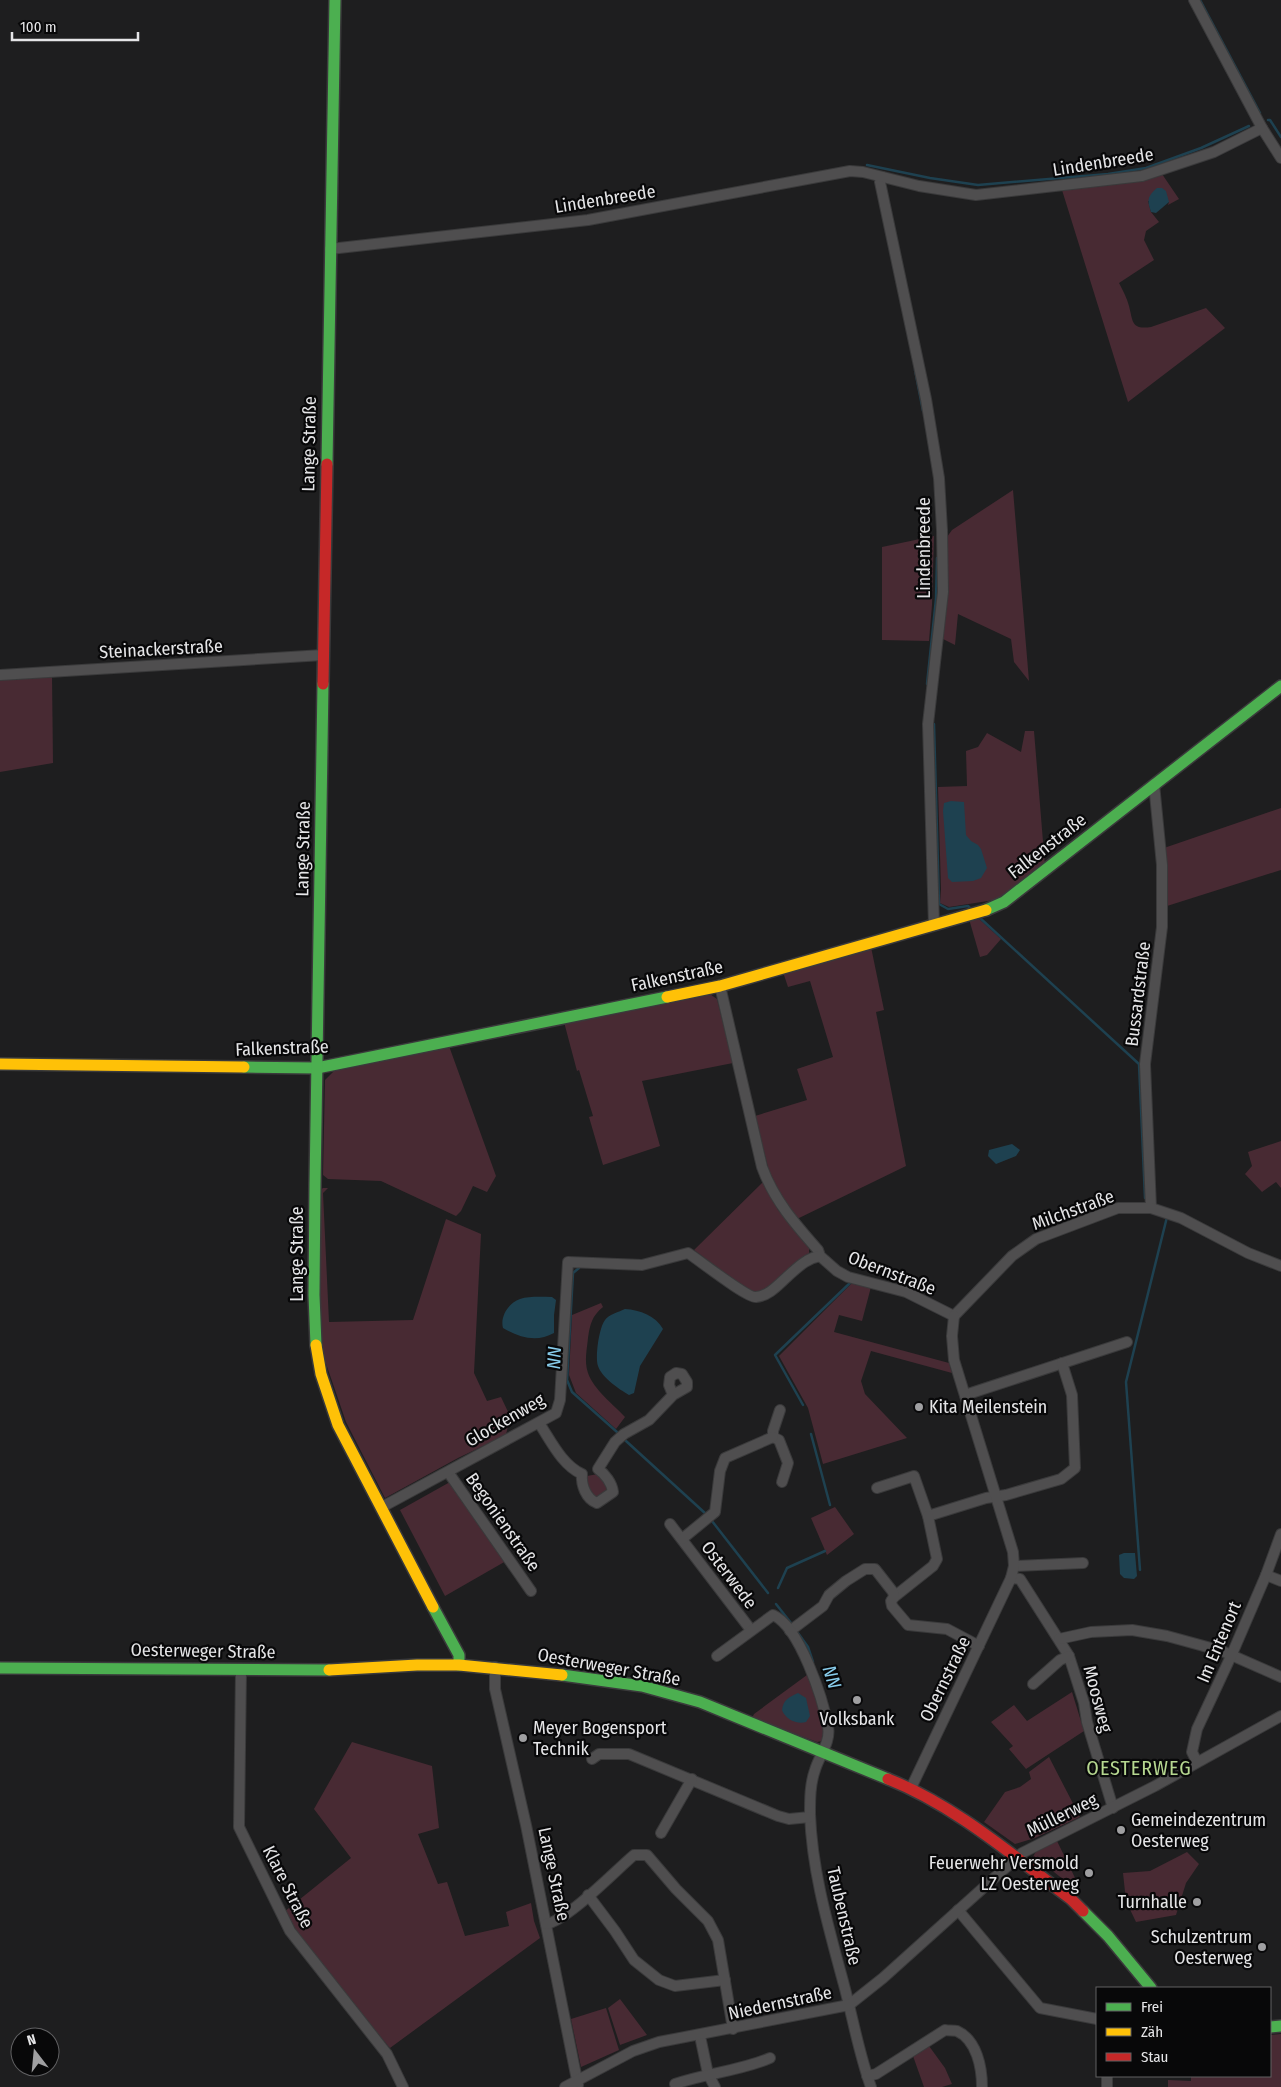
<svg xmlns="http://www.w3.org/2000/svg" width="1281" height="2087" font-family="'Fira Sans Condensed',sans-serif">
	<rect width="100%" height="100%" fill="#1e1e1f"/>
	<g fill="#482a33">
		<path d="M1162,174L1179,199L1168,205L1169,202L1148,201L1151,212L1159,222L1146,231L1144,240L1154,260L1119,283C1123,291 1127,298 1129,306C1133,321 1131,330 1151,327L1206,308L1225,328L1128,402L1062,190L1141,181Z"/>
		<path d="M1013,490L1029,681L1014,662L1011,639L958,614L955,645L941,638L947,537L952,530Z"/>
		<path d="M934,536L932,605L929,641L882,640V547Z"/>
		<path d="M52,676L53,763L0,772V678Z"/>
		<path d="M1025,731H1034L1045,866L1001,899L949,907L940,903L941,889L938,787L967,786L966,751L978,747L987,733L1021,752Z"/>
		<path d="M1281,808V870L1167,906L1164,848Z"/>
		<path d="M977,917L1001,939L987,955L980,957L969,919Z"/>
		<path d="M871,947L884,1010L876,1012L906,1166L797,1219L772,1183L755,1116L807,1100L797,1069L833,1057L810,981L788,987L783,972Z"/>
		<path d="M707,992L717,999L733,1063L642,1081L660,1146L603,1165L589,1117L593,1116L579,1070L577,1071L564,1022Z"/>
		<path d="M449,1046L496,1176L487,1192L473,1186L461,1211L456,1216L381,1181L328,1179L323,1175L325,1080L335,1070Z"/>
		<path d="M1281,1141V1188L1276,1182L1262,1192L1245,1174L1252,1166L1248,1152Z"/>
		<path d="M763,1182L778,1210L809,1247V1254L765,1292L757,1294L747,1290L694,1250Z"/>
		<path d="M323,1188H328L323,1193L329,1322L413,1320L446,1219L481,1234L474,1373L487,1401L501,1397L510,1416L506,1435L458,1458L385,1498L346,1422L320,1346L318,1192Z"/>
		<path d="M853,1282L871,1287L862,1321L839,1315L834,1332L949,1363L952,1373L871,1351L861,1381L865,1394L907,1438L823,1464L808,1408L779,1356Z"/>
		<path d="M601,1303L603,1307C592,1316 590,1324 588,1338C587,1349 584,1361 588,1373C594,1390 613,1404 625,1417L616,1429L576,1393L569,1375L572,1315Z"/>
		<path d="M598,1474L608,1486V1492L593,1499L587,1490V1476Z"/>
		<path d="M450,1482L506,1561L445,1596L400,1510Z"/>
		<path d="M835,1507L854,1534L827,1555L811,1518Z"/>
		<path d="M807,1675C813,1691 830,1725 822,1741L817,1742L752,1718L754,1714Z"/>
		<path d="M1072,1692L1084,1731L1026,1769L1009,1749L1013,1746L991,1722L1014,1705L1027,1721Z"/>
		<path d="M352,1742L432,1766L439,1828L418,1834L438,1884L447,1882L465,1936L509,1926L506,1912L531,1903L534,1921L540,1938L390,2048L340,1990L292,1929L284,1912L351,1858L314,1809Z"/>
		<path d="M1049,1757L1080,1817L1035,1838L1015,1844L984,1822L1005,1792L1020,1787L1031,1779L1029,1772Z"/>
		<path d="M1057,1841L1079,1886L1074,1888L1044,1864L1040,1865L1032,1859L1037,1849Z"/>
		<path d="M1187,1852L1199,1864L1186,1883L1176,1915L1136,1922L1126,1901L1123,1873L1150,1871Z"/>
		<path d="M620,1999L647,2035L620,2045L608,2008Z"/>
		<path d="M606,2008L619,2050L581,2067L571,2019Z"/>
		<path d="M1281,2034V2087H1168V2080L1191,2081V2076H1270V2035Z"/>
		<path d="M929,2046L945,2068L952,2084L942,2087H924L913,2056Z"/>
	</g>
	<g fill="#1e4150">
		<path d="M1157,188H1162L1166,191L1169,202L1156,213L1151,212C1147,200 1147,197 1157,188Z"/>
		<path d="M951,801L964,802L966,835L971,841L978,845L981,849L987,868L981,878L973,881L952,882L948,878L943,811L944,803Z"/>
		<path d="M1012,1144L1020,1150L1016,1156L996,1164L988,1156L989,1150Z"/>
		<path d="M552,1297L556,1300L554,1315V1333C536,1343 519,1337 503,1328C500,1317 508,1303 520,1299C529,1296 542,1297 552,1297Z"/>
		<path d="M625,1309C640,1310 656,1316 663,1329L640,1366L634,1393L629,1395C619,1389 602,1378 598,1366C595,1356 599,1328 605,1320C609,1314 619,1312 625,1309Z"/>
		<path d="M1124,1553H1135L1137,1576L1134,1579L1124,1578L1120,1574L1119,1555Z"/>
		<path d="M798,1693L806,1698L810,1716L806,1722C797,1725 785,1719 782,1710C783,1700 789,1697 798,1693Z"/>
	</g>
	<g fill="none" stroke-linecap="round" stroke-linejoin="round">
		<g stroke="#1e4150" stroke-width="2.5">
			<path d="M1200,0L1260,113"/>
			<path d="M1268,120H1270L1281,137"/>
			<path d="M867,165L930,178L978,185L1108,174L1146,168L1201,148L1249,126"/>
			<path d="M915,370L923,411"/>
			<path d="M927,684L936,599L937,558"/>
			<path d="M934,724L939,904L948,909L968,906L972,910"/>
			<path d="M980,918L1139,1064L1145,1198"/>
			<path d="M579,1268L573,1273L567,1380L572,1392L617,1432"/>
			<path d="M803,1405L775,1355L851,1282"/>
			<path d="M811,1434L830,1505"/>
			<path d="M626,1441L706,1514"/>
			<path d="M712,1521L768,1593"/>
			<path d="M1140,1570L1126,1382L1167,1217"/>
			<path d="M778,1588L787,1568L825,1551"/>
			<path d="M776,1604L791,1623"/>
			<path d="M798,1633L808,1647L813,1662"/>
		</g>
		<defs>
			<g id="street">
				<path d="M1194,0L1262,128L1281,158"/>
				<path d="M882,177L880,182L926,399L939,478L942,530L943,592L928,724L934,925"/>
				<path d="M330,249L588,220L850,171L863,172L919,186L976,195L1142,176L1214,152L1262,128"/>
				<path d="M0,675L323,655"/>
				<path d="M720,986L762,1167C774,1200 795,1224 818,1250L820,1256L837,1271L848,1277L906,1292L954,1316"/>
				<path d="M1151,1208L1145,1064L1162,927V865L1154,784"/>
				<path d="M954,1316L1012,1256L1036,1239L1118,1208H1151L1181,1218L1248,1253L1281,1266"/>
				<path d="M965,1395L1127,1342"/>
				<path d="M780,1410L773,1431V1437L779,1440L788,1463L782,1482"/>
				<path d="M539,1423C551,1441 562,1465 582,1474C581,1485 586,1499 597,1503L613,1492C612,1483 605,1474 598,1469L615,1442L624,1434L649,1420L673,1395L687,1387V1382L682,1374L676,1373L670,1377L669,1385L673,1395"/>
				<path d="M448,1472L531,1591"/>
				<path d="M877,1488L914,1476L928,1516L986,1498L1006,1495L1061,1479L1075,1468L1072,1395L1062,1363"/>
				<path d="M382,1507L556,1413L560,1400L568,1262L642,1265L688,1253C699,1260 747,1298 756,1297C769,1296 779,1284 788,1276C798,1267 807,1258 820,1256"/>
				<path d="M670,1524L751,1630"/>
				<path d="M682,1539L715,1512L720,1471L725,1458L773,1437"/>
				<path d="M1014,1566L1083,1563"/>
				<path d="M1266,1575L1281,1581"/>
				<path d="M1011,1578L1020,1579L1069,1656L1084,1703L1087,1722L1113,1808"/>
				<path d="M894,1597L933,1566L937,1559L928,1516"/>
				<path d="M790,1631L823,1606L829,1595L846,1581L865,1569H875L893,1592L894,1597L891,1601L892,1606L908,1625L947,1629L979,1646"/>
				<path d="M1059,1639L1091,1632L1132,1630L1167,1636L1222,1651L1281,1677"/>
				<path d="M717,1656L773,1615C800,1627 823,1699 828,1727C831,1742 819,1756 815,1770C810,1784 810,1799 810,1814C812,1872 829,1929 844,1985C853,2019 859,2054 871,2087"/>
				<path d="M495,1667V1689L526,1825L578,2085"/>
				<path d="M241,1670L239,1827L290,1931L387,2054L403,2087"/>
				<path d="M1033,1684L1060,1660L1069,1656"/>
				<path d="M592,1759L599,1754H629L778,1816L789,1819L810,1817"/>
				<path d="M1197,1762L1192,1752L1197,1729L1232,1654L1266,1575L1281,1534"/>
				<path d="M911,1788L1011,1578L1014,1566L1013,1552L954,1360L952,1336L954,1316"/>
				<path d="M661,1833L692,1779"/>
				<path d="M588,1895L615,1931L634,1960L659,1980L675,1986L725,1980"/>
				<path d="M958,1910L1040,2008L1097,2019"/>
				<path d="M546,1924C567,1921 616,1870 634,1855H647L676,1889L708,1921L718,1940L733,2029"/>
				<path d="M700,2036L708,2074L715,2087"/>
				<path d="M867,2076L876,2074L945,2030C948,2031 954,2030 957,2031C977,2040 982,2068 982,2087"/>
				<path d="M1107,2076V2087"/>
				<path d="M675,2084C706,2073 740,2071 770,2058"/>
				<path d="M565,2087L633,2051L659,2042L849,2005L883,1978L1022,1853L1155,1786L1281,1716"/>
			</g>
			<g id="fast">
				<path d="M327,464L335,0"/>
				<path d="M986,910L1004,902L1281,686"/>
				<path d="M244,1067L317,1068L667,997"/>
				<path d="M316,1345L314,1295L315,1185L323,684"/>
				<path d="M433,1607L459,1655V1665"/>
				<path d="M0,1668L329,1670"/>
				<path d="M562,1675L642,1686L700,1702L888,1779"/>
				<path d="M1083,1911L1108,1936L1151,1988"/>
				<path d="M1270,2027L1281,2026"/>
			</g>
			<g id="slow">
				<path d="M667,997L720,986L986,910"/>
				<path d="M0,1064L244,1067"/>
				<path d="M316,1345L321,1374L338,1425L433,1607"/>
				<path d="M329,1670L417,1665H459L562,1675"/>
			</g>
			<g id="jam">
				<path d="M323,684L327,464"/>
				<path d="M888,1779C956,1806 1013,1856 1071,1899L1083,1911"/>
			</g>
		</defs>
		<use href="#street" stroke="#3a3a3b" stroke-width="12"/>
		<use href="#fast" stroke="#3a3a3b" stroke-width="14"/>
		<use href="#slow" stroke="#3a3a3b" stroke-width="14"/>
		<use href="#jam" stroke="#3a3a3b" stroke-width="14"/>
		<use href="#street" stroke="#4f4e4f" stroke-width="10"/>
		<use href="#fast" stroke="#4caf50" stroke-width="11"/>
		<use href="#slow" stroke="#ffc107" stroke-width="11"/>
		<use href="#jam" stroke="#c62828" stroke-width="11"/>
	</g>
	<g fill="#9f9fa1" stroke="#080809" stroke-width="2">
		<circle cx="919" cy="1407" r="5"/>
		<circle cx="857" cy="1700" r="5"/>
		<circle cx="523" cy="1738" r="5"/>
		<circle cx="1121" cy="1830" r="5"/>
		<circle cx="1089" cy="1873" r="5"/>
		<circle cx="1197" cy="1902" r="5"/>
		<circle cx="1262" cy="1947" r="5"/>
	</g>
	<g text-anchor="middle" dominant-baseline="central" stroke-width="4.5" stroke-linejoin="round" paint-order="stroke">
		<g font-size="18" fill="#e5e5e7" stroke="#080809">
			<text transform="translate(1103 162) rotate(-9)">Lindenbreede</text>
			<text transform="translate(605 199) rotate(-9)">Lindenbreede</text>
			<text transform="translate(309 444) rotate(-89)">Lange Straße</text>
			<text transform="translate(924 548) rotate(-90)">Lindenbreede</text>
			<text transform="translate(161 649) rotate(-3)">Steinackerstraße</text>
			<text transform="translate(1047 846) rotate(-38)">Falkenstraße</text>
			<text transform="translate(303 849) rotate(-89)">Lange Straße</text>
			<text transform="translate(677 976) rotate(-12)">Falkenstraße</text>
			<text transform="translate(1138 994) rotate(-83)">Bussardstraße</text>
			<text transform="translate(282 1048) rotate(-2)">Falkenstraße</text>
			<text transform="translate(1073 1210) rotate(-20)">Milchstraße</text>
			<text transform="translate(297 1254) rotate(-90)">Lange Straße</text>
			<text transform="translate(892 1273) rotate(21)">Obernstraße</text>
			<text transform="translate(505 1420) rotate(-30)">Glockenweg</text>
			<text transform="translate(503 1522) rotate(55)">Begonienstraße</text>
			<text transform="translate(729 1575) rotate(53)">Osterwede</text>
			<text transform="translate(1219 1642) rotate(-67)">Im Entenort</text>
			<text transform="translate(203 1651) rotate(1)">Oesterweger Straße</text>
			<text transform="translate(609 1667) rotate(10)">Oesterweger Straße</text>
			<text transform="translate(945 1679) rotate(-64)">Obernstraße</text>
			<text transform="translate(1098 1699) rotate(75)">Moosweg</text>
			<text transform="translate(1062 1815) rotate(-26)">Müllerweg</text>
			<text transform="translate(554 1874) rotate(78)">Lange Straße</text>
			<text transform="translate(288 1887) rotate(63)">Klare Straße</text>
			<text transform="translate(844 1916) rotate(77)">Taubenstraße</text>
			<text transform="translate(780 2003) rotate(-12)">Niedernstraße</text>
		</g>
		<g font-size="18" fill="#e5e5e7" stroke="#080809" text-anchor="start">
			<text x="929" y="1407">Kita Meilenstein</text>
			<text x="857" y="1719" text-anchor="middle">Volksbank</text>
			<text x="533" y="1728">Meyer Bogensport<tspan x="533" dy="21">Technik</tspan></text>
			<text x="1131" y="1820">Gemeindezentrum<tspan x="1131" dy="21">Oesterweg</tspan></text>
			<text x="1079" y="1863" text-anchor="end">Feuerwehr Versmold<tspan x="1079" dy="21">LZ Oesterweg</tspan></text>
			<text x="1187" y="1902" text-anchor="end">Turnhalle</text>
			<text x="1252" y="1937" text-anchor="end">Schulzentrum<tspan x="1252" dy="21">Oesterweg</tspan></text>
		</g>
		<g font-size="19" font-style="italic" fill="#88cdec" stroke="#080809">
			<text transform="translate(554 1358) rotate(-87)">NN</text>
			<text transform="translate(832 1677) rotate(72)">NN</text>
		</g>
		<g font-size="20" letter-spacing="1" fill="#b6d790" stroke="#080809">
			<text x="1139" y="1768">OESTERWEG</text>
		</g>
	</g>
	<rect x="1096" y="1987" width="175" height="90" fill="#080809" stroke="#606062"/>
	<rect x="1106" y="2003" width="25" height="8" fill="#4caf50" stroke="#606062"/>
	<text x="1141" y="2012" font-size="15" fill="#e5e5e7">Frei</text>
	<rect x="1106" y="2028" width="25" height="8" fill="#ffc107" stroke="#606062"/>
	<text x="1141" y="2037" font-size="15" fill="#e5e5e7">Zäh</text>
	<rect x="1106" y="2053" width="25" height="8" fill="#c62828" stroke="#606062"/>
	<text x="1141" y="2062" font-size="15" fill="#e5e5e7">Stau</text>
	<g transform="translate(35 2052) rotate(344)"><circle r="24" fill="#080809" stroke="#606062"/>
	<path d="M0-4L9 19L0 12L-9 19Z" fill="#9f9fa1"/>
	<text y="-8" font-size="14" font-weight="bold" text-anchor="middle" fill="#e5e5e7">N</text>
	</g>
	<path d="M12 32v8h126v-8" fill="none" stroke="#e5e5e7" stroke-width="2.5"/>
	<text x="20" y="32" font-size="15" fill="#e5e5e7" stroke="#080809" stroke-width="4" paint-order="stroke">100 m</text>
</svg>
